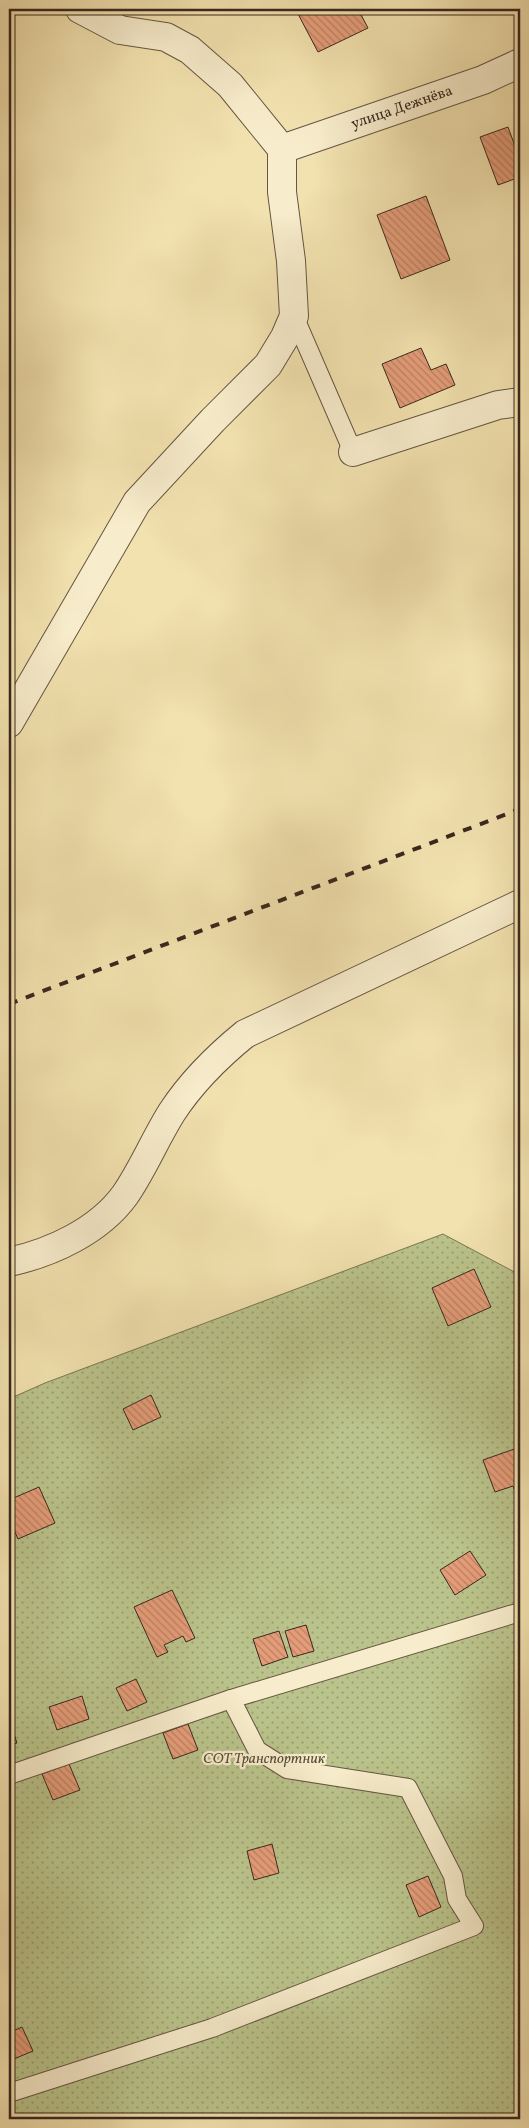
<svg xmlns="http://www.w3.org/2000/svg" width="529" height="2128" font-family="Vollkorn,serif">
	<defs>
		<pattern id="garden-dots" width="8" height="8" patternUnits="userSpaceOnUse" patternTransform="scale(1.25)"><rect width="8" height="8" fill="#bac38b"/><path d="M2 2h.1M6 6h.1" fill="none" stroke="#989e71" stroke-width="1.8" stroke-linecap="round"/></pattern>
		<pattern id="building-back-hatch" width="6" height="6" patternUnits="userSpaceOnUse" patternTransform="scale(1.25)"><rect width="6" height="6" fill="#e59d79"/><path d="M-1 5l2 2M0 0l6 6M5-1l2 2" fill="none" stroke="#bb8063"/></pattern>
	</defs>
	<rect width="100%" height="100%" fill="#f2e2af"/>
	<filter id="stains"><feTurbulence type="fractalNoise" baseFrequency=".004" numOctaves="4"/><feColorMatrix values="0 0 0 0 .2 0 0 0 0 .09 0 0 0 0 .02 0 0 0 .5 -.17"/></filter>
	<radialGradient id="worn" r=".72"><stop offset=".6" stop-color="#630" stop-opacity="0"/><stop offset="1" stop-color="#630" stop-opacity=".3"/></radialGradient>
	<path fill="url(#garden-dots)" stroke="#797554" d="M443,1234L520,1275V2119H9V1399L45,1383Z"/>
	<g fill="url(#building-back-hatch)" stroke="#38271e">
		<path d="M303,9H358L368,28L318,52L297,12Z"/>
		<path d="M508,127L520,160V177L498,185L480,137Z"/>
		<path d="M426,196L450,260L401,279L377,215Z"/>
		<path d="M421,348L431,370L446,364L455,385L400,408L382,364Z"/>
		<path d="M474,1269L491,1307L448,1326L432,1288Z"/>
		<path d="M151,1395L161,1417L133,1430L123,1409Z"/>
		<path d="M520,1447V1505L513,1486L495,1492L483,1460Z"/>
		<path d="M39,1487L55,1523L18,1539L9,1518V1500Z"/>
		<path d="M470,1551L486,1575L455,1595L440,1570Z"/>
		<path d="M172,1590L195,1638L186,1642L183,1636L164,1645L168,1652L157,1657L134,1607Z"/>
		<path d="M306,1625L314,1651L293,1657L285,1631Z"/>
		<path d="M279,1631L288,1657L262,1666L253,1639Z"/>
		<path d="M136,1679L147,1702L127,1711L116,1688Z"/>
		<path d="M82,1696L89,1719L57,1730L49,1707Z"/>
		<path d="M9,1719L17,1743L9,1746Z"/>
		<path d="M188,1724L198,1750L173,1759L163,1733Z"/>
		<path d="M69,1764L80,1790L53,1800L42,1774Z"/>
		<path d="M272,1844L279,1873L254,1880L247,1851Z"/>
		<path d="M428,1876L441,1907L419,1917L406,1885Z"/>
		<path d="M22,2027L33,2051L9,2061V2033Z"/>
	</g>
	<g fill="none" stroke-linecap="round" stroke-linejoin="round">
		<defs>
			<g id="lane">
				<path d="M294,316L353,452"/>
				<path d="M9,1775L231,1699L520,1612"/>
				<path d="M9,2093L212,2028L474,1926L457,1899L453,1876L408,1788L287,1769L257,1750L231,1699"/>
			</g>
			<g id="street">
				<path d="M80,9L120,30L166,37L190,50L230,85L282,149"/>
				<path d="M282,149L483,80L520,63"/>
				<path d="M353,452L498,405L520,402"/>
				<path d="M9,723L137,502L213,420L268,365L285,337L294,316L291,261L282,192V149"/>
				<path d="M9,1262C51,1253 99,1231 125,1195C143,1169 155,1139 172,1112C191,1083 218,1056 245,1034L520,904"/>
			</g>
		</defs>
		<use href="#lane" stroke="#665642" stroke-width="20"/>
		<use href="#street" stroke="#665642" stroke-width="30"/>
		<use href="#lane" stroke="#f7eccb" stroke-width="18"/>
		<use href="#street" stroke="#f7eccb" stroke-width="28"/>
		<path stroke="#38271e" stroke-width="4" stroke-dasharray="9 9" stroke-linecap="butt" d="M9,1004L520,809"/>
	</g>
	<g text-anchor="middle" dominant-baseline="central" stroke-width="4.5" stroke-linejoin="round" paint-order="stroke">
		<g font-size="15" fill="#38271e" stroke="#f7eccb">
			<text transform="translate(402 108) rotate(-19)">улица Дежнёва</text>
		</g>
		<g font-size="15" font-style="italic" fill="#584e39" stroke="#f7eccb">
			<text x="264" y="1759">СОТ Транспортник</text>
		</g>
	</g>
	<rect width="529" height="2128" fill="none" stroke="#f2e2af" stroke-width="30"/>
	<rect x="10" y="10" width="509" height="2108" fill="none" stroke="#38271e" stroke-width="2.5"/>
	<rect x="15" y="15" width="499" height="2098" fill="none" stroke="#38271e"/>
	<rect width="100%" height="100%" filter="url(#stains)"/>
	<rect width="100%" height="100%" fill="url(#worn)"/>
</svg>
